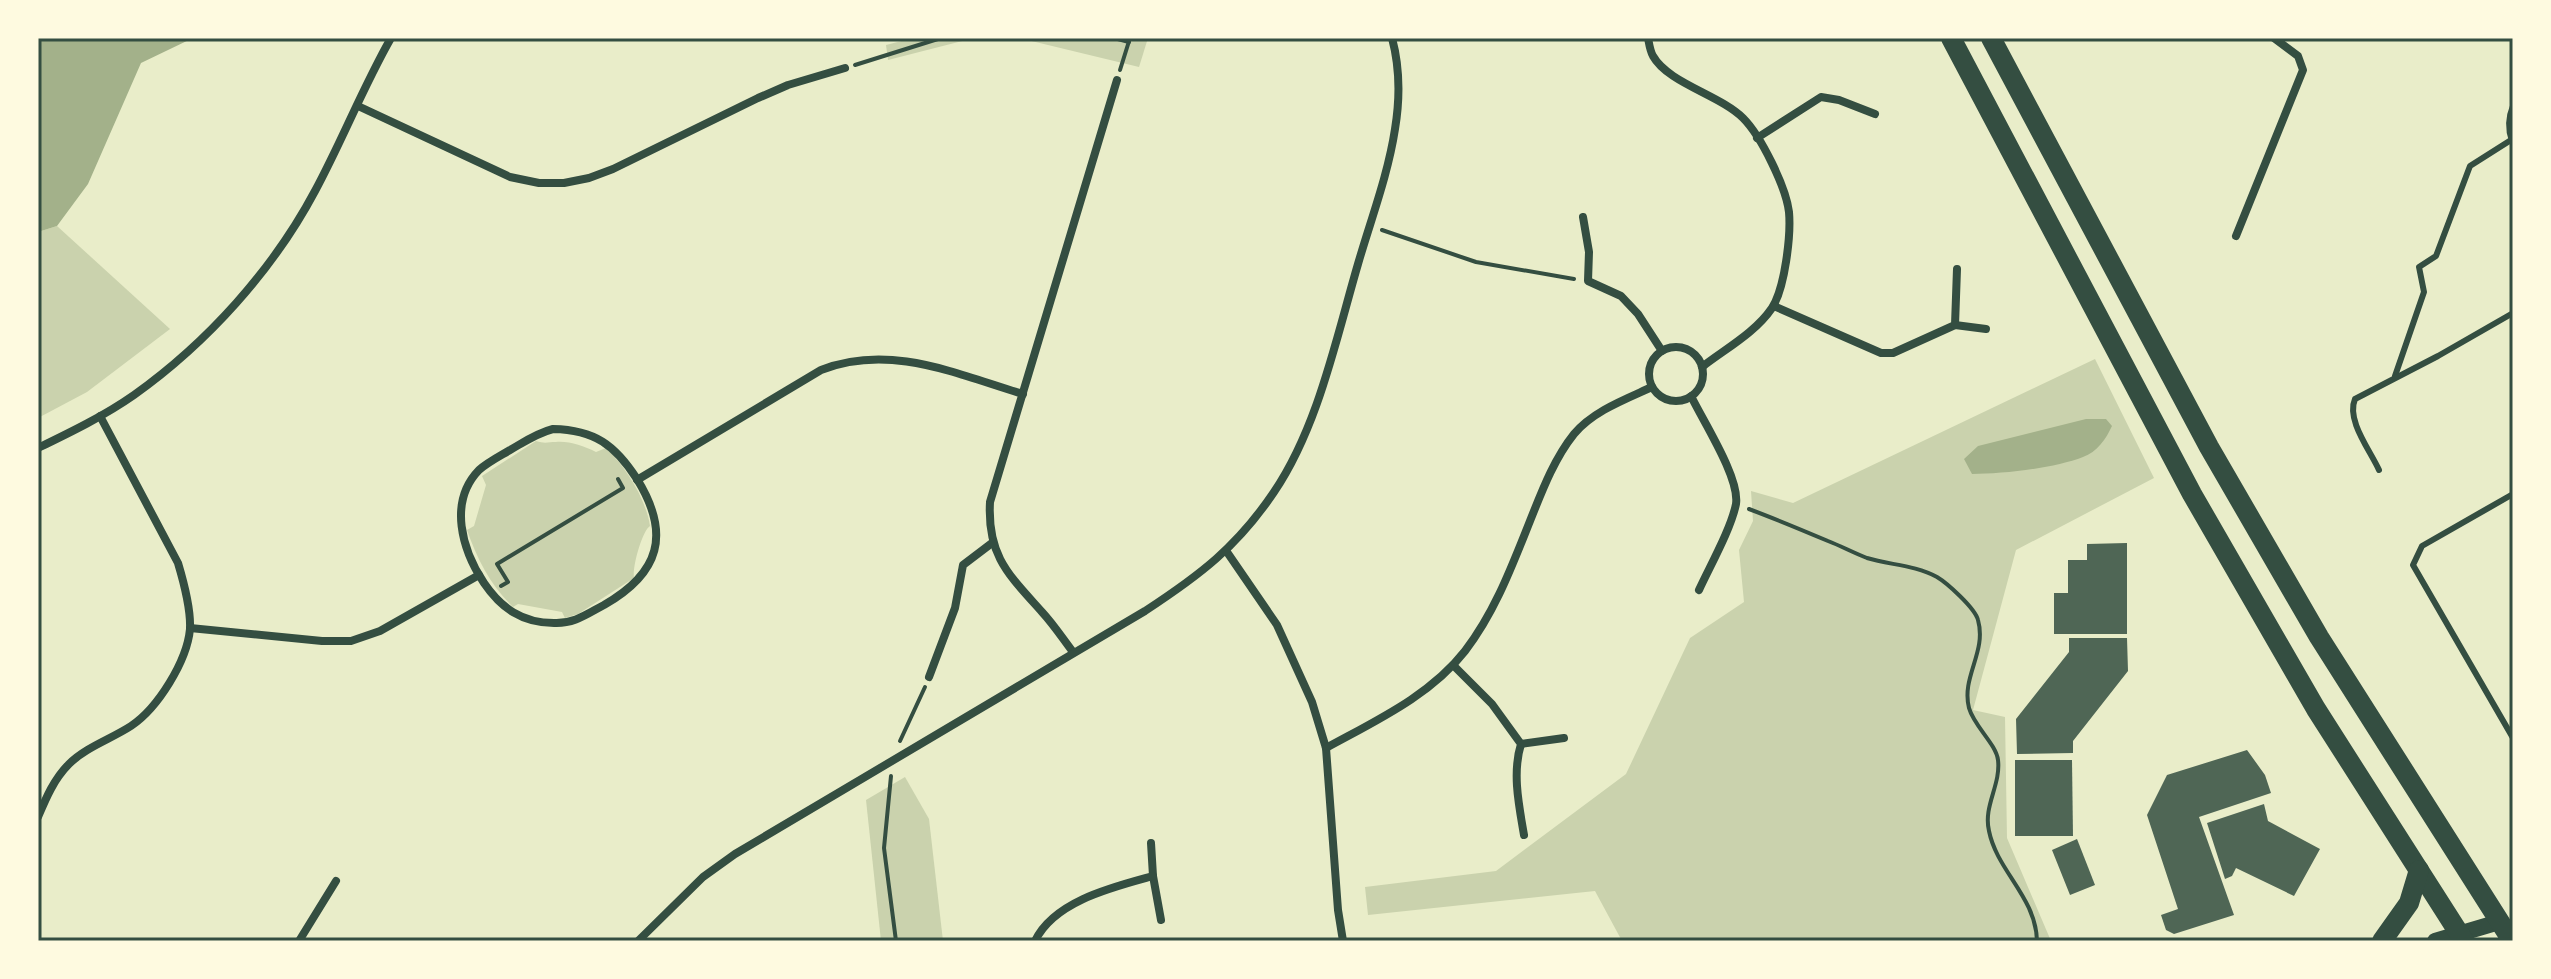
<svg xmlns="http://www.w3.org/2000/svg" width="2551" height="979" font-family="Mulish,sans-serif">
	<rect width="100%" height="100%" fill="#e9edc9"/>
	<g fill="#cad2ad">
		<path d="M913,38H974L888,60L886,45Z"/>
		<path d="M1019,38H1148L1139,67Z"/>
		<path d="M57,226L170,329L87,392L38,418V232Z"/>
		<path d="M2095,359L2154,478L2016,550L1973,710L2005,717L2007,838L2051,941H1622L1595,891L1368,915L1365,887L1496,871L1626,774L1690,638L1744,602L1739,550L1753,521L1751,491L1793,503Z"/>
		<path d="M536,441C545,444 548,442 556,442C570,441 583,446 596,452L606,448C626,467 646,499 650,526C642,531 632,568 634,578L578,614L565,618L562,612L518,604L513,607C491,586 477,559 467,530L474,526L486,485L482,476Z"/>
		<path d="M905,777L929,819L943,941H881L866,800Z"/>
	</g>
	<g fill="#a3b18a">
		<path d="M38,38H193L141,63L88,184L57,226L38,232Z"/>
		<path d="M2086,419H2106L2112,426C2106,439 2097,452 2083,457C2055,468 2003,474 1972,474L1964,459L1978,446Z"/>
	</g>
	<g fill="#4f6655">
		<path d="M2127,543V634H2054V593H2068V560H2087V544Z"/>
		<path d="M2069,638H2127L2128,671L2073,741V753L2017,754L2016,719L2069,652Z"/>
		<path d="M2247,750L2265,775L2271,793L2199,817L2234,915L2174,934L2166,930L2161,915L2178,909L2147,815L2167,775Z"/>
		<path d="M2015,760H2072L2073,836H2015Z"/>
		<path d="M2264,804L2268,821L2320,849L2294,896L2236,868L2232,876L2225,879L2207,823Z"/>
		<path d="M2077,839L2095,885L2070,895L2052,850Z"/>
	</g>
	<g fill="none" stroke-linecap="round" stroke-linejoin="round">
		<g stroke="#344e41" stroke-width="4">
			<path d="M1114,38L1129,42"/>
			<path d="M855,65L941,38"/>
			<path d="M1120,70L1130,38"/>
			<path d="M1382,230L1476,262L1574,279"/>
			<path d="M1749,509C1776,519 1802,530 1828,541C1841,546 1854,553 1867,558C1890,565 1915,565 1937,577C1947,583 1975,608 1978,620C1987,652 1961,677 1969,708C1974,726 1996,744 1998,760C2001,785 1983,806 1989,831C1997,871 2036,897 2037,941"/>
			<path d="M501,586L508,582L497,564L623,488L618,479"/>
			<path d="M900,741L925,687"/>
			<path d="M891,776L884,848L896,941"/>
		</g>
		<g stroke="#344e41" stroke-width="6">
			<path d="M2512,141C2508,130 2508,118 2513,106"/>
			<path d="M2395,376L2424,292L2419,267L2436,256L2470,166L2511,140"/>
			<path d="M2379,470C2370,450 2346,420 2355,399L2438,356L2513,313"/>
			<path d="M2513,494L2422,546L2413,565L2513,738"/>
		</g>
		<g stroke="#344e41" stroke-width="8">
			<path d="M1648,38C1649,43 1650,51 1653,56C1668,83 1720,95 1743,118C1761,136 1786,187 1789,212C1791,235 1785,288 1772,308C1755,333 1725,349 1702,367"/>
			<path d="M358,106L510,177L539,183H564L589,178L613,169L758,98L788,85L845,68"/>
			<path d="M1757,138L1821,97L1839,100L1875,114"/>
			<path d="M1583,217L1589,252L1588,281L1621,296L1638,314L1662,351"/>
			<path d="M2236,236L2303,70L2298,56L2274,38"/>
			<path d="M1774,306L1881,353H1893L1955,325L1957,269"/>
			<path d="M1955,325L1986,329"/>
			<circle cx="1676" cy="374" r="27"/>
			<path d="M1691,396C1703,421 1740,478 1736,504C1731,529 1710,566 1699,590"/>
			<path d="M553,429C595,430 615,445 637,479C671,534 660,573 604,605C587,614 574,624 554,623C522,623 501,608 484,583C462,550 448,502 479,470C488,462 500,456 510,450C524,442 537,433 553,429Z"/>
			<path d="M38,448C71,432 104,416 134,395C207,343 273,270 315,191C342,141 363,87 391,38"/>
			<path d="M637,480L821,370C890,343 956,374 1023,394"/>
			<path d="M1227,552L1277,625L1312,702L1326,748L1338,910L1343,941"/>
			<path d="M190,628L322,641H351L380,631L479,575"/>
			<path d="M1073,652C1063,639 1054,625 1042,612C1009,575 987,556 990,502L1117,80"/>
			<path d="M1453,665L1492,704L1521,744C1512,773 1519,806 1524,835"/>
			<path d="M929,677L955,608L963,565L992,543"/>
			<path d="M1521,744L1564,738"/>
			<path d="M1326,748C1375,721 1430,696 1465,651C1495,612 1512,566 1530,521C1542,491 1554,459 1574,434C1593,411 1626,399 1652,387"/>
			<path d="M38,817C46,798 54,779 69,764C86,747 111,739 131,726C158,708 187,661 190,629C191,608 184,583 178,563L100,416"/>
			<path d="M1151,843L1153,876L1161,920"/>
			<path d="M299,941L336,881"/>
			<path d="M638,941L703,877L735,854L1145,611C1200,575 1237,547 1274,492C1318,427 1336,339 1358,264C1371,219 1388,175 1395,129C1400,99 1400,68 1392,38"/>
			<path d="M1035,941C1054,901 1113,887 1153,876"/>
		</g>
		<path stroke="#344e41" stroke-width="16" d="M2435,941L2499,922"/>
		<g stroke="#344e41" stroke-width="20">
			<path d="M1951,38L2192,494L2316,709L2464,941"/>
			<path d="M1991,38L2209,447L2319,637L2512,941"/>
			<path d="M2382,941L2409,903L2419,870"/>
		</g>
	</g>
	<rect width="2551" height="979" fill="none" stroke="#fefae0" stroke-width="80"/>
	<rect x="40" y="40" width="2471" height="899" fill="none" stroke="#344e41" stroke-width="3"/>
</svg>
